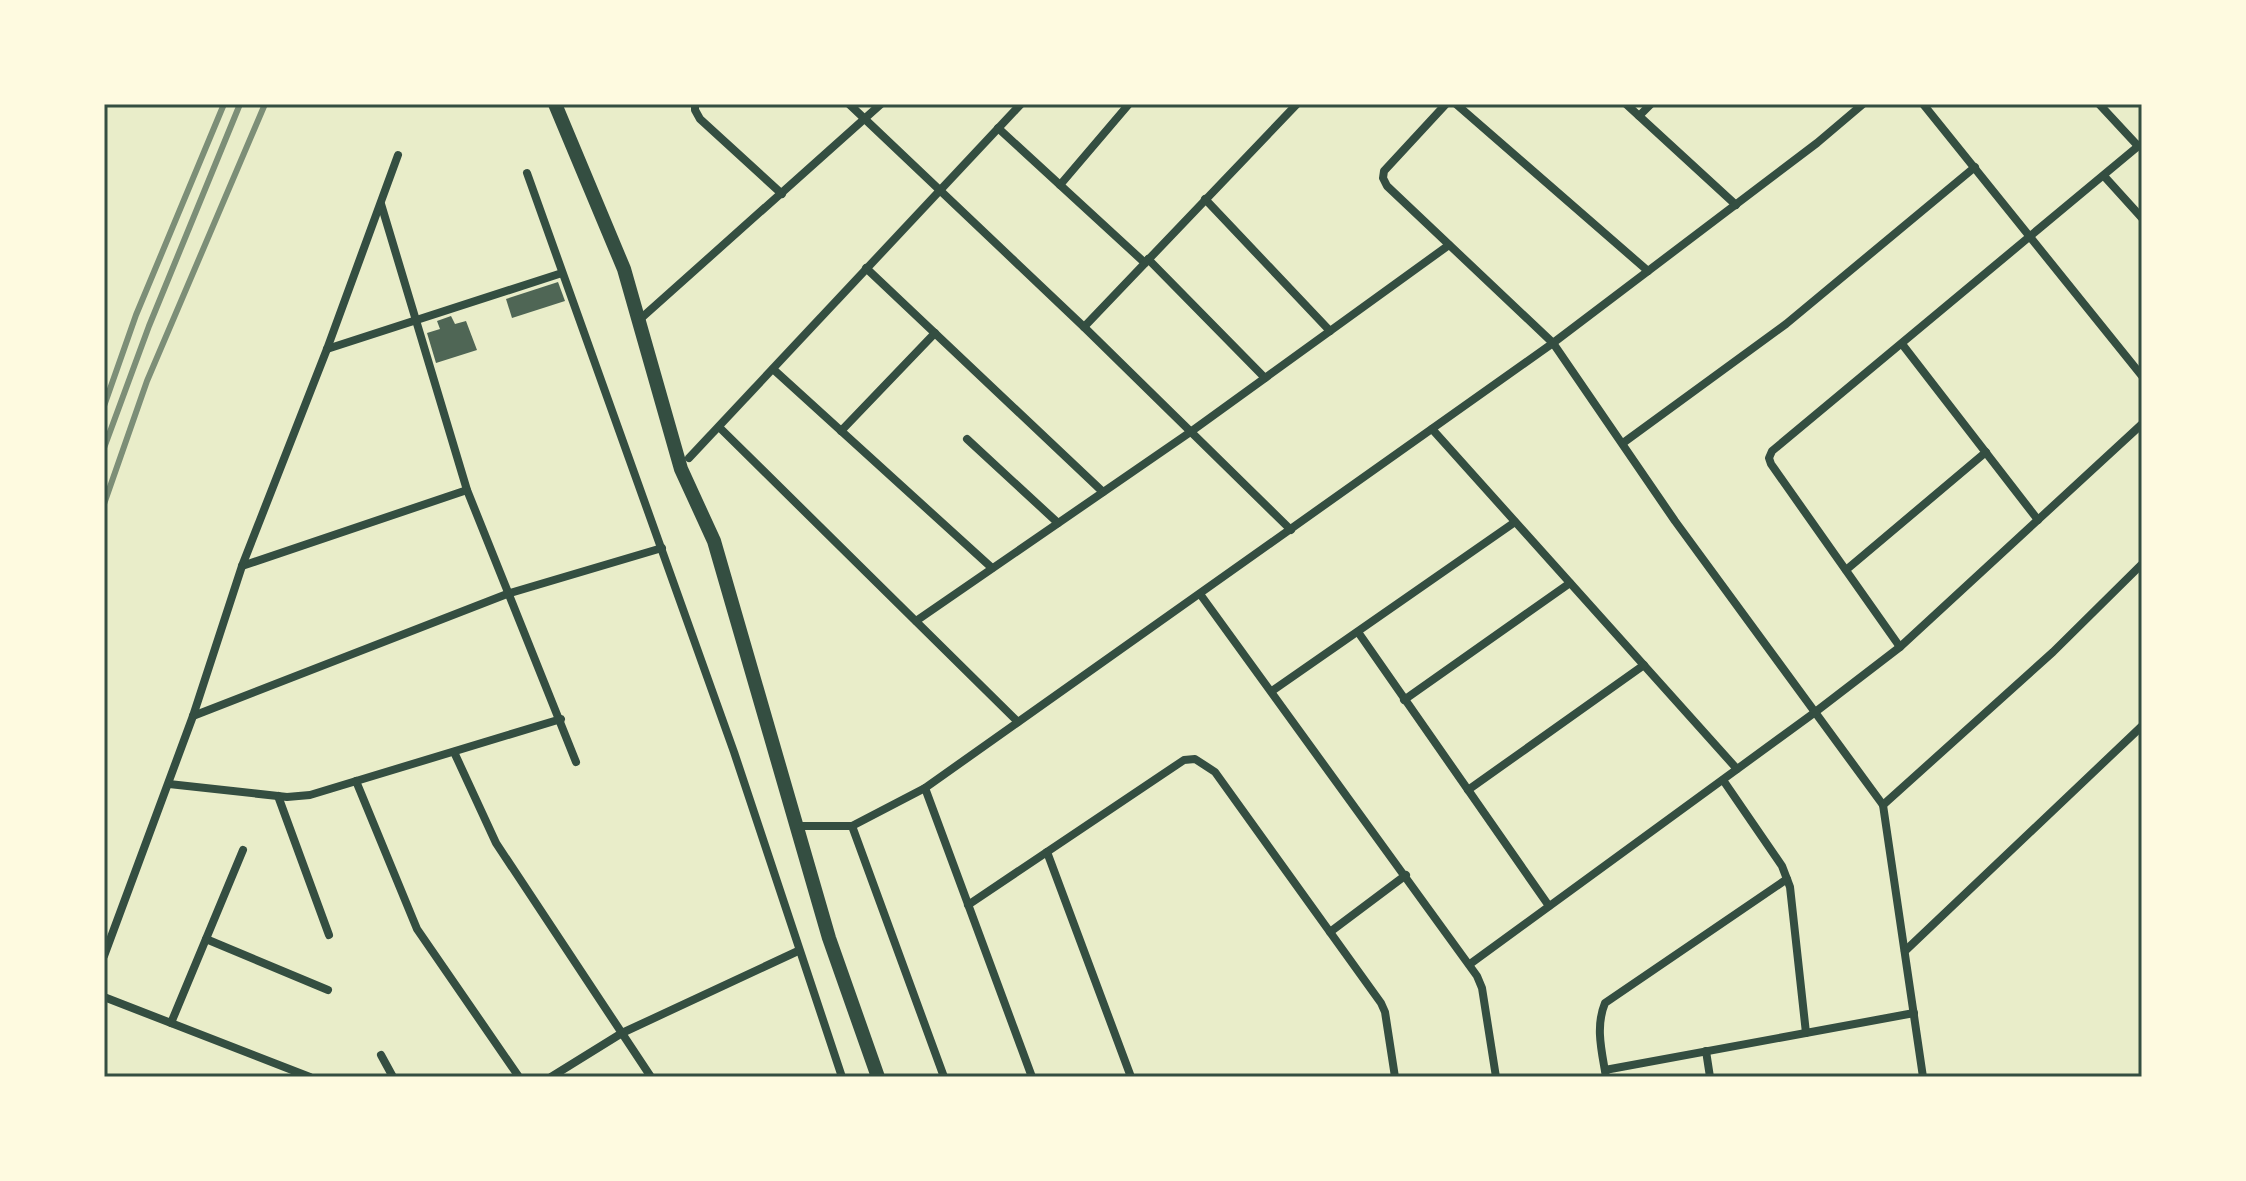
<svg xmlns="http://www.w3.org/2000/svg" width="2246" height="1181" font-family="'PT Sans Narrow',sans-serif">
	<rect width="100%" height="100%" fill="#e9edc9"/>
	<g fill="#4f6655">
		<path d="M558,282L565,301L512,318L506,299Z"/>
		<path d="M451,316L455,324L466,321L477,350L436,363L427,333L440,329L437,321Z"/>
	</g>
	<g fill="none" stroke-linecap="round" stroke-linejoin="round">
		<g stroke="#344e41" stroke-width="8">
			<path d="M695,104V110L700,119L782,194"/>
			<path d="M849,104L1084,327L1291,530"/>
			<path d="M1446,104L1384,171L1383,178L1387,186L1553,343L1675,521L1883,805L1923,1077"/>
			<path d="M1456,104L1648,271"/>
			<path d="M1626,104L1736,205"/>
			<path d="M1923,104L2142,376"/>
			<path d="M2099,104L2138,146"/>
			<path d="M1639,116L1651,104"/>
			<path d="M998,128L1145,263"/>
			<path d="M527,173L734,752L842,1077"/>
			<path d="M2104,176L2142,218"/>
			<path d="M1060,185L1129,104"/>
			<path d="M1205,199L1330,331"/>
			<path d="M381,204L467,490L576,762"/>
			<path d="M1148,259L1265,378"/>
			<path d="M866,268L1103,492"/>
			<path d="M638,321L881,104"/>
			<path d="M1084,327L1297,104"/>
			<path d="M1902,344L2038,520"/>
			<path d="M327,349L562,273"/>
			<path d="M773,369L992,568"/>
			<path d="M719,427L1018,722"/>
			<path d="M1432,429L1737,769"/>
			<path d="M841,431L935,333"/>
			<path d="M967,439L1058,523"/>
			<path d="M1623,443L1786,324L1975,167"/>
			<path d="M689,458L1021,104"/>
			<path d="M242,566L467,490"/>
			<path d="M1846,570L1986,452"/>
			<path d="M1200,594L1477,976L1482,988L1496,1077"/>
			<path d="M916,621L1189,433L1449,245"/>
			<path d="M1358,632L1549,906"/>
			<path d="M1900,647L1771,464L1769,458L1772,451L2142,143"/>
			<path d="M1272,691L1515,522"/>
			<path d="M1404,700L1570,583"/>
			<path d="M193,716L507,594L662,548"/>
			<path d="M454,752L496,843L651,1077"/>
			<path d="M1723,780L1782,866L1790,887L1806,1033"/>
			<path d="M356,781L417,929L519,1077"/>
			<path d="M169,784L287,797L310,795L561,719"/>
			<path d="M925,788L1032,1077"/>
			<path d="M1468,790L1644,665"/>
			<path d="M278,796L329,935"/>
			<path d="M1883,805L2053,652L2142,564"/>
			<path d="M797,826H852L925,788L1553,343L1817,143L1863,104"/>
			<path d="M852,826L944,1077"/>
			<path d="M1047,852L1131,1077"/>
			<path d="M968,905L1184,760L1195,759L1215,772L1381,1003L1385,1012L1395,1077"/>
			<path d="M1330,932L1406,875"/>
			<path d="M206,939L328,990"/>
			<path d="M1905,951L2142,726"/>
			<path d="M104,956L193,716L242,566L327,349L398,155"/>
			<path d="M1470,964L1814,713L1900,647L2142,424"/>
			<path d="M104,997L310,1077"/>
			<path d="M171,1023L243,850"/>
			<path d="M1706,1051L1710,1077"/>
			<path d="M381,1055L393,1077"/>
			<path d="M1605,1070L1914,1013"/>
			<path d="M551,1077L622,1033L798,951"/>
			<path d="M1606,1077C1602,1052 1595,1027 1605,1003L1787,879"/>
		</g>
		<path stroke="#344e41" stroke-width="14" d="M555,104L624,269L681,469L714,541L829,938L878,1077"/>
		<g stroke="#7c8e77" stroke-width="6">
			<path d="M104,406L136,315L224,104"/>
			<path d="M104,448L149,326L240,104"/>
			<path d="M104,504L147,381L265,104"/>
		</g>
	</g>
	<rect width="2246" height="1181" fill="none" stroke="#fefae0" stroke-width="212"/>
	<rect x="106" y="106" width="2034" height="969" fill="none" stroke="#344e41" stroke-width="3"/>
</svg>
